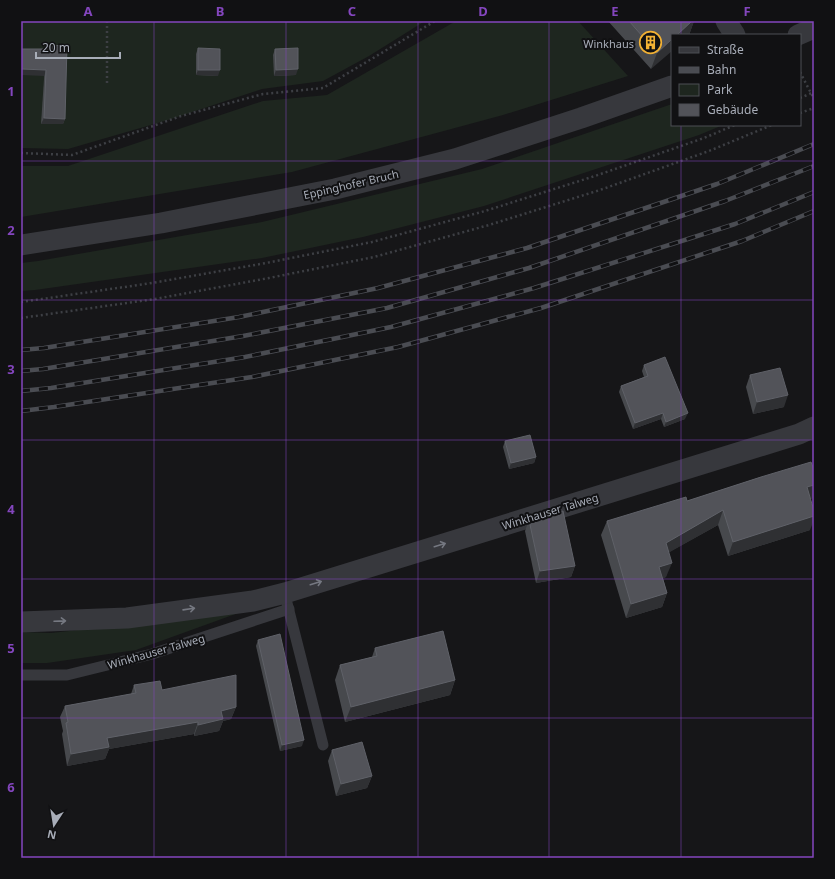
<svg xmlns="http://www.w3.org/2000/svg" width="835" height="879" font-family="'Noto Sans',sans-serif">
	<rect width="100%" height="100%" fill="#161618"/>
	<g fill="#1e261f">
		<path d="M21,21H425L369,56L323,81L262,89L168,120L68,149L21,148Z"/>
		<path d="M456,21H578L628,76L503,115L292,172L21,217V166H68L263,101L327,95Z"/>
		<path d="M672,104V125H723L699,135L484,206L363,237L262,258L35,290L21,291V263L38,261L262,222L482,169Z"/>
		<path d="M241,612L136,650L47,663H21V632L51,633Z"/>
	</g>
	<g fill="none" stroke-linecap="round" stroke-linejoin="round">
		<g stroke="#3d3f44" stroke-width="2.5" stroke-dasharray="2 3" stroke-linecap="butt">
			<path d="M800,72L814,99"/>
			<path d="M107,83V21"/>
			<path d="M800,98L814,92"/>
			<path d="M800,113L814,108"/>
			<path d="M21,153L72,155L181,116L263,94L323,88L435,21"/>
			<path d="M21,302L152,283L266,263L372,242L485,211L595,176L704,138L735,125"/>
			<path d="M21,318L155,299L269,278L374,257L489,225L600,190L709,151L772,125"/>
		</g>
		<g stroke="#37383d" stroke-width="11">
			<path d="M287,603L323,745"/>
			<path d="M21,675H67L152,654L289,609"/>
		</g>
		<g stroke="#37383d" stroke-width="21">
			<path d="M726,21L735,35"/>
			<path d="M798,35L814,28"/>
			<path d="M21,245L161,223L335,189L455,159L581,118L672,86"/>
			<path d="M21,622L127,618L253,601L285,593L799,434L814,427"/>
		</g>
		<defs>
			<g id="rail">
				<path d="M21,350L44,348L239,317L378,288L527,248L717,184L814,144"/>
				<path d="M21,371L43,369L243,336L387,308L529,268L725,201L814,166"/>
				<path d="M21,391L51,388L245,357L391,327L534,288L735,224L814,192"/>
				<path d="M21,411L54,407L252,377L398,347L541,308L742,241L814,211"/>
			</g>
		</defs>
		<use href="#rail" stroke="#4a4c52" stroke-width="4.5"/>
		<use href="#rail" stroke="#111113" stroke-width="3" stroke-dasharray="9" stroke-linecap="butt"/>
	</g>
	<g fill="#47494d">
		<path d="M608,21H694L689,35H672L651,69Z"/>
		<path d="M48,45L65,119L63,124H41L46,49Z"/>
		<path d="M198,48L218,76L196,75V54Z"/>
		<path d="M275,49L296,75L274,76L273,55Z"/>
		<path d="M644,365L685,419L664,427L661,419L633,429L619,392L621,386L644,377L642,371Z"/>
		<path d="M750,375L784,407L753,414L746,387Z"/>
		<path d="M505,441L536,457L534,463L509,469L503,447Z"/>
		<path d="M761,477L813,498L810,499V530L728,556L718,525L669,552L666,577L663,578L667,593L662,607L626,618L601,535L607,521L687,501Z"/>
		<path d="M529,520L575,566L571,577L536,583L525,531Z"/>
		<path d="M258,640L302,746L280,751L256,646Z"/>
		<path d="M375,648L455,680L450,695L345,722L335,680L340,665L372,657Z"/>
		<path d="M134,685L162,690L236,707L231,719L223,721L219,731L194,736V734L109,749L105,759L67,766L62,734L63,731L60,717L65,706L131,694Z"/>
		<path d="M332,750L372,776L367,788L336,796L328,761Z"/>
	</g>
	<g fill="#2f3033">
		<path d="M692,21H694L689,35H677Z"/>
		<path d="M672,39V51L651,69L657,53Z"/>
		<path d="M21,69L46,70L44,76L21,75Z"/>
		<path d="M298,69L296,75L274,76L276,70Z"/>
		<path d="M198,70H220L218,76L196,75Z"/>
		<path d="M44,118L65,119L63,124H41Z"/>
		<path d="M788,395L784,407L753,414L757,402Z"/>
		<path d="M663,413L661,419L633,429L635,423Z"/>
		<path d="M688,413L685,419L664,427L666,422Z"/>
		<path d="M536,457L534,463L509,469L511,463Z"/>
		<path d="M814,485V495L813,498L802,501L807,487Z"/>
		<path d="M723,510L718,525L661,557L666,543Z"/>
		<path d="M814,516V520L810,530L728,556L733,542Z"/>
		<path d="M672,563L666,577L654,581L659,567Z"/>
		<path d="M575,566L571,577L536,583L540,571Z"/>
		<path d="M667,593L662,607L626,618L631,604Z"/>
		<path d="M455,680L450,695L345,722L351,707Z"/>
		<path d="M236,707L231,719L223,721L219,731L194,736L198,725L221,711Z"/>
		<path d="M198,722L194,734L109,749L105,759L67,766L71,754L107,738Z"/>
		<path d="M304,740L302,746L280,751L282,745Z"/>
		<path d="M372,776L367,788L336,796L341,784Z"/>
	</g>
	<g fill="#525359" stroke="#5f6168">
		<path d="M629,21H692L677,35H672V39L657,53Z"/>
		<path d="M48,45L67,46L65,119L44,118L46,70L21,69V49H47Z"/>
		<path d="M198,48L220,49V70H198Z"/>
		<path d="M298,48V69L276,70L275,49Z"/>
		<path d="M665,357L688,413L666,422L663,413L635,423L621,386L648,376L644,365Z"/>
		<path d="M780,368L788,395L757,402L750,375Z"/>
		<path d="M530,435L536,457L511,463L505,441Z"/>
		<path d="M811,462L814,470V485L807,487L814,511V516L733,542L723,510L666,543L672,563L659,567L667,593L631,604L607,521L686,497L687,501L761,477Z"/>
		<path d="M563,511L575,566L540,571L529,520L549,514Z"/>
		<path d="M443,631L455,680L351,707L340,665L377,656L375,648Z"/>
		<path d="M280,634L304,740L282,745L258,640Z"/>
		<path d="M236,675V707L221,711L223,719L198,725V722L107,738L109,747L71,754L66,723L68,722L65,706L136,693L134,685L160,681L162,690Z"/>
		<path d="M362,742L372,776L341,784L332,750Z"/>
	</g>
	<defs><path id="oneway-shaft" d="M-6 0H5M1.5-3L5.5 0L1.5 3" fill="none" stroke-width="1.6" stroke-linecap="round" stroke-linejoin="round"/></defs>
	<g stroke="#757881">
		<use href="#oneway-shaft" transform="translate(440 545) rotate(-17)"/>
		<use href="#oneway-shaft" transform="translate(316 583) rotate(-17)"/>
		<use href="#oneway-shaft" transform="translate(189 609) rotate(-8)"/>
		<use href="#oneway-shaft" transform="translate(60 621) rotate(-2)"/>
	</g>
	<path fill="none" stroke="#8446be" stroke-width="1" stroke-opacity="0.55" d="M154,21V858M286,21V858M418,21V858M549,21V858M681,21V35M681,125V858M21,161H814M21,300H814M21,440H814M21,579H814M21,718H814"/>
	<defs>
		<symbol id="building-ring" viewBox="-11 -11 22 22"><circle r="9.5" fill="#111113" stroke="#f2b134" stroke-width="1.5"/><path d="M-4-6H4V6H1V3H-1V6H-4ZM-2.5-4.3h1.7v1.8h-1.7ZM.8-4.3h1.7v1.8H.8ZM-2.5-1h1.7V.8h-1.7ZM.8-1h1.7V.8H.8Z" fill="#f2b134"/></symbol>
	</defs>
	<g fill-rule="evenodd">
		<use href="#building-ring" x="638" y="30" width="25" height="25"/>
	</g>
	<g text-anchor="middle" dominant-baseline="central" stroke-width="4" stroke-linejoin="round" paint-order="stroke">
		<g font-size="11" fill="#a8adb8" stroke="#111113" text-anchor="end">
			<text x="634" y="43">Winkhaus</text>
		</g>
		<g font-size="11" fill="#a8adb8" stroke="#111113">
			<text transform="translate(351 184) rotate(-13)">Eppinghofer Bruch</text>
			<text transform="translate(550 511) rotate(-17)">Winkhauser Talweg</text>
			<text transform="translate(156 651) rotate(-16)">Winkhauser Talweg</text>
		</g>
	</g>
	<rect width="835" height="879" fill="none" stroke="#111113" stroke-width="44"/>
	<rect x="671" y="34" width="130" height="92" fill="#111113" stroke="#4d4f55"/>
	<rect x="679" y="47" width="20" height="6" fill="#37383d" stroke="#4d4f55"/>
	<text x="707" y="54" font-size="12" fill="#a8adb8">Straße</text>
	<rect x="679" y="67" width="20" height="6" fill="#4a4c52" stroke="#4d4f55"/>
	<text x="707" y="74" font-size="12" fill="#a8adb8">Bahn</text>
	<rect x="679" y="84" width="20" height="12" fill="#1e261f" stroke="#4d4f55"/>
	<text x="707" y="94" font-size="12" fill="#a8adb8">Park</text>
	<rect x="679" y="104" width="20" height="12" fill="#525359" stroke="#4d4f55"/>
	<text x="707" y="114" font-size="12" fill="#a8adb8">Gebäude</text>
	<g transform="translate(54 825) rotate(192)" stroke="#111113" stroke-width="3" paint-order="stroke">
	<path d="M0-3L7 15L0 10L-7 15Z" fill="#a8adb8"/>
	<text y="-6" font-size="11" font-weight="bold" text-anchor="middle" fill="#a8adb8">N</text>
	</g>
	<path d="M36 52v6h84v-6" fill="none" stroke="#a8adb8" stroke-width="2"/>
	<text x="42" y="52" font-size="12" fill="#a8adb8" stroke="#111113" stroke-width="3" paint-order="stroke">20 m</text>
	<rect x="22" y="22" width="791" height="835" fill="none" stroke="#8446be" stroke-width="1.5"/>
	<g font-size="13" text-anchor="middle" font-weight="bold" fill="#8446be">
		<text x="88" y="16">A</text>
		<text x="220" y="16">B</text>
		<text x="352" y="16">C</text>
		<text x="483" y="16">D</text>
		<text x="615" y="16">E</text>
		<text x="747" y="16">F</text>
		<text x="11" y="96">1</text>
		<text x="11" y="235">2</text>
		<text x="11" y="374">3</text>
		<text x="11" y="514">4</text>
		<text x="11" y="653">5</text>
		<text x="11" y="792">6</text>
	</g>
</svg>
